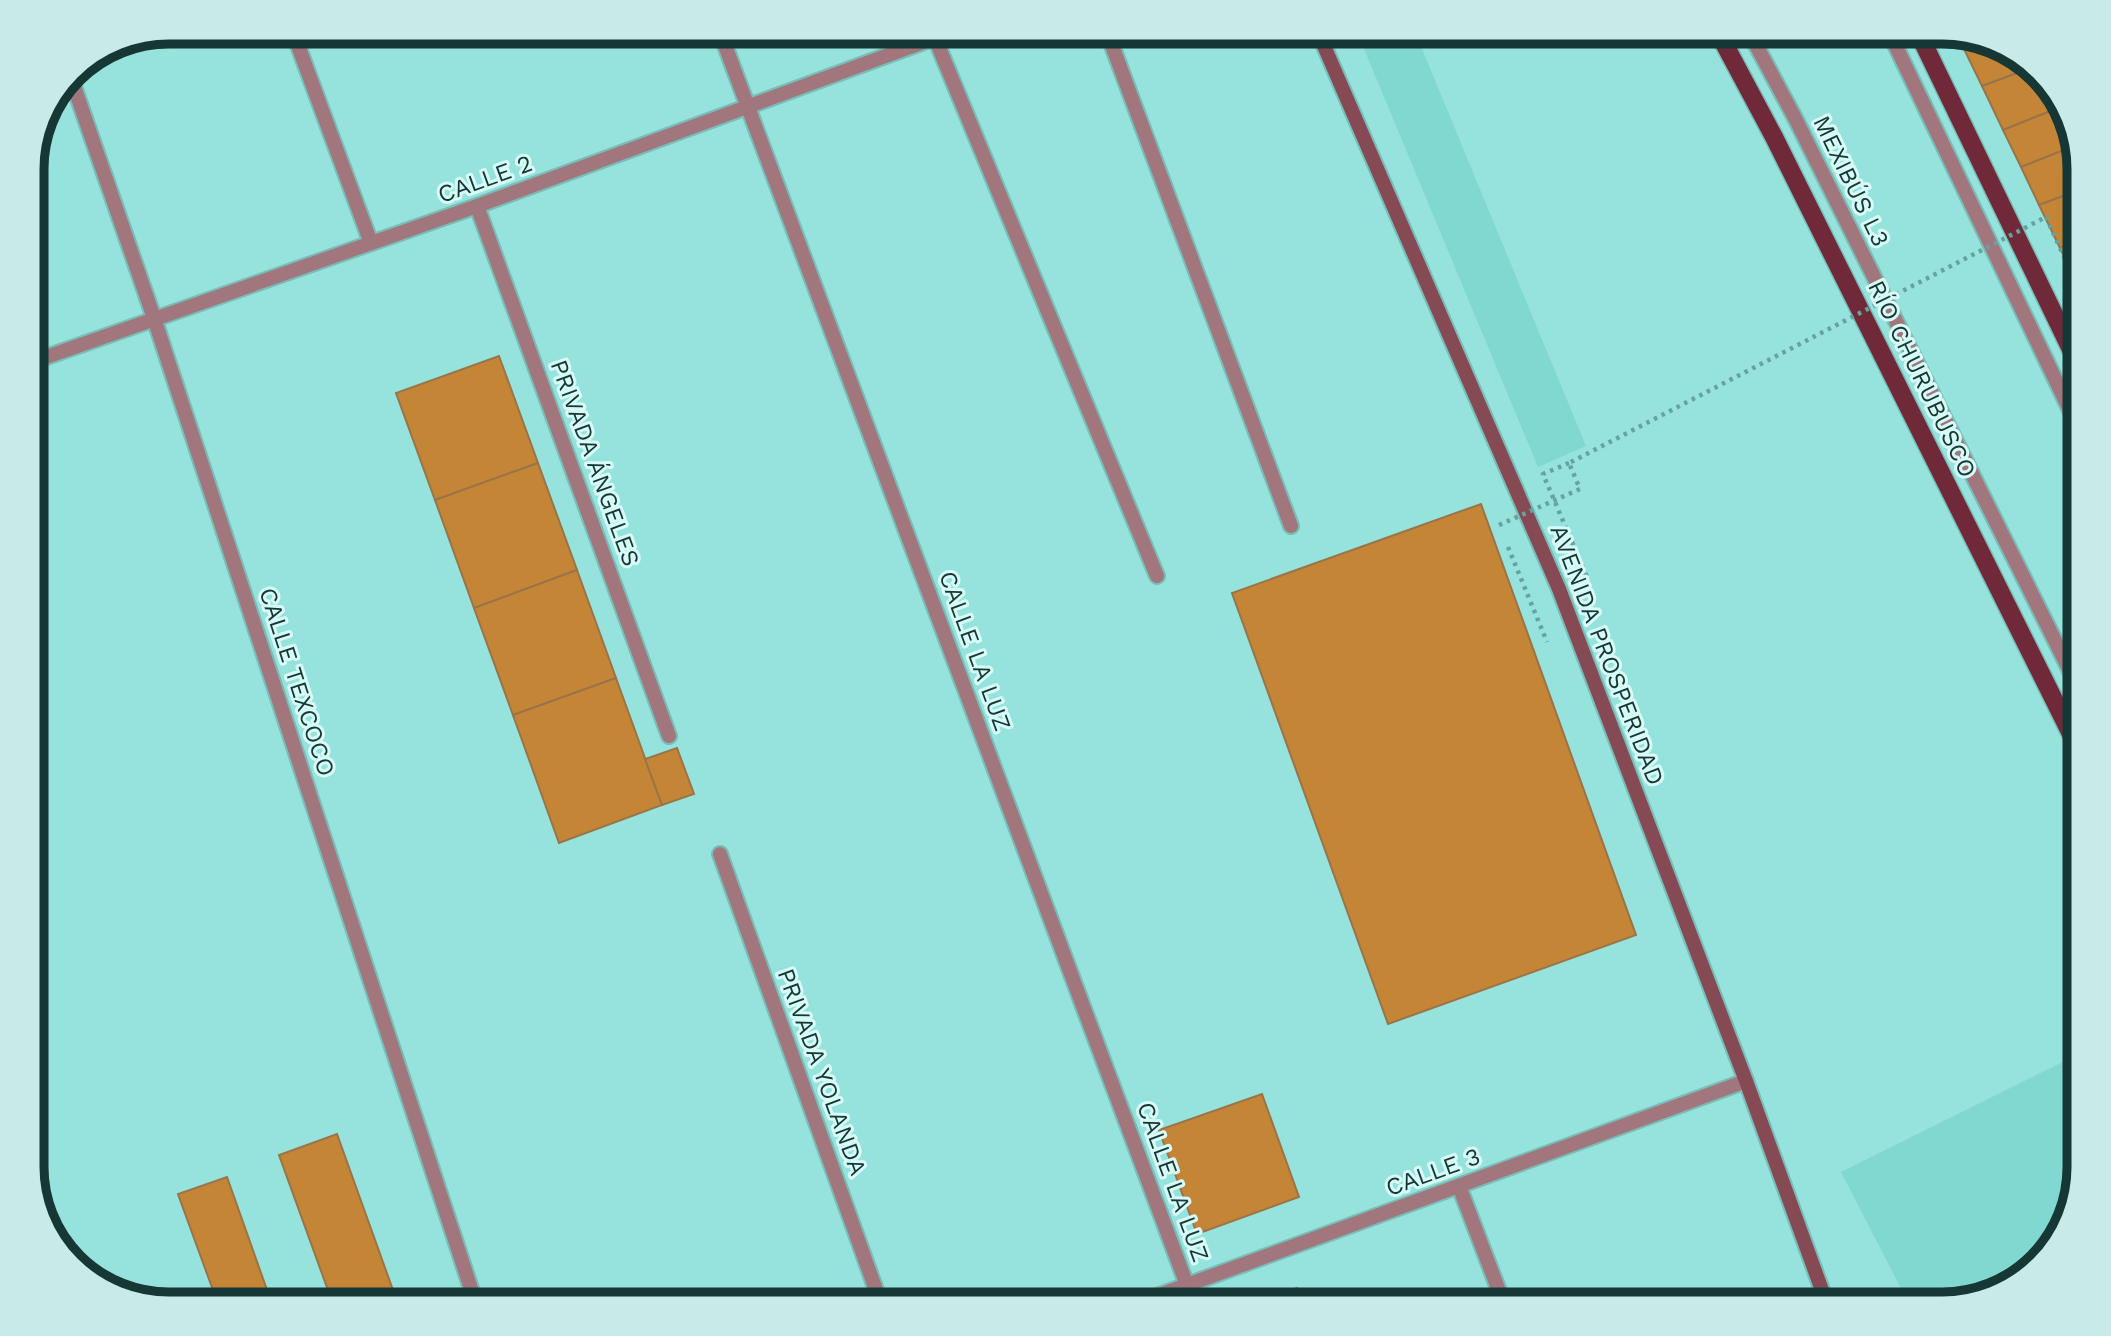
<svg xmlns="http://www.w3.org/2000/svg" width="2111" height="1336" font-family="'Work Sans',sans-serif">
	<rect width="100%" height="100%" fill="#96e2dc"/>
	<g fill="#80d8d0">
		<path d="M1357,32H1415L1586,446L1538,467Z"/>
		<path d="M2079,1054V1168L2057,1243L2011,1286L1943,1304H1909L1841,1172Z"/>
	</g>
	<g fill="#c48537" stroke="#9a7449" stroke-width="2">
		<path d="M1958,36L1980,43L1964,49Z"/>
		<path d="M1980,43L2018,54L2031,68L1982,86L1964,49Z"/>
		<path d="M2031,68L2061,100L2063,106L2003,130L1982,86Z"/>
		<path d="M2063,106L2074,146L2021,167L2003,130Z"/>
		<path d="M2074,146L2079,168V190L2039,205L2021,167Z"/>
		<path d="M2079,190V241L2060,248L2039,205Z"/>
		<path d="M2079,241V288L2060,248Z"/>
		<path d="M499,356L538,463L435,500L396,393Z"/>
		<path d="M538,463L577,570L474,608L435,500Z"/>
		<path d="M1481,504L1636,935L1388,1024L1232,593Z"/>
		<path d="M577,570L616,678L513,715L474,608Z"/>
		<path d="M616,678L662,805L559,843L513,715Z"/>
		<path d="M677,748L694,794L662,805L645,759Z"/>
		<path d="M1262,1094L1299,1197L1197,1234L1159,1130Z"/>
		<path d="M337,1134L398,1304H333L279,1155Z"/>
		<path d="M227,1177L272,1304H218L178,1194Z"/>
		<path d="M1297,1288L1303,1304H1249Z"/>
	</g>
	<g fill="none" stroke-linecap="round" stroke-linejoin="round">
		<defs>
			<g id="lane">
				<path d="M1107,32L1291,526"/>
				<path d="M1749,32L1795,118L2079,689"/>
				<path d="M1889,32L2079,429"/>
				<path d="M477,206L669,736"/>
			</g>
			<g id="street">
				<path d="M293,32L371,243"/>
				<path d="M720,32L1194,1304"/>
				<path d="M935,38L1157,576"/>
				<path d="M70,75L154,318L476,1304"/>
				<path d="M32,362L477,206L951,32"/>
				<path d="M720,854L881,1304"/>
				<path d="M1459,1186L1504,1304"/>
				<path d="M1135,1304L1746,1081"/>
			</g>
			<path id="secondary" d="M1318,32L1559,589L1746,1081L1827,1304"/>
			<g id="primary">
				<path d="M1718,32L1774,137L2079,750"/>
				<path d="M1918,32L2079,366"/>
			</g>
		</defs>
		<use href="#lane" stroke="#7abcb7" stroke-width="18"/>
		<use href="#street" stroke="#7abcb7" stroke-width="18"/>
		<use href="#secondary" stroke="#7abcb7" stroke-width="18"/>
		<use href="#primary" stroke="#7abcb7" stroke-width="21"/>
		<g stroke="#67a39e" stroke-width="4.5" stroke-dasharray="3.5 5" stroke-linecap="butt">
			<path d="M2046,217L2079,290"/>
			<path d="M1569,463L1543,474L1587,577L1584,578"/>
			<path d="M1508,547L1547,642"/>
		</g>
		<use href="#lane" stroke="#a1777d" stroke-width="14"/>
		<use href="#street" stroke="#a1777d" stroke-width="14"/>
		<use href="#secondary" stroke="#864a55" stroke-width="14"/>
		<use href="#primary" stroke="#702939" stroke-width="18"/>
		<path stroke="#67a39e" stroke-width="4.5" stroke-dasharray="3.5 5" stroke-linecap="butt" d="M1499,525L1580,489L1569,463L2046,217"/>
	</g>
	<g text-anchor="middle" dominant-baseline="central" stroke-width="6" stroke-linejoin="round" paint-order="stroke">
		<g font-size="24" fill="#173734" stroke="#d7fbf7">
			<text transform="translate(485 179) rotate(-20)">CALLE 2</text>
			<text transform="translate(1851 181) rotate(64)">MEXIBÚS L3</text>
			<text transform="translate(1922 379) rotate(64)">RÍO CHURUBUSCO</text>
			<text transform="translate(595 463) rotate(70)">PRIVADA ÁNGELES</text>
			<text transform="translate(975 651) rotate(70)">CALLE LA LUZ</text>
			<text transform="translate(1607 655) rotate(69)">AVENIDA PROSPERIDAD</text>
			<text transform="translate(297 682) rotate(72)">CALLE TEXCOCO</text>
			<text transform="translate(822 1072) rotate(70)">PRIVADA YOLANDA</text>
			<text transform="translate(1433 1172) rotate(-20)">CALLE 3</text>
			<text transform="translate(1173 1182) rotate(70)">CALLE LA LUZ</text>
		</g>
	</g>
	<path d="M0 0H2111V1336H0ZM169 44H1942A125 125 0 0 1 2067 169V1167A125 125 0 0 1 1942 1292H169A125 125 0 0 1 44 1167V169A125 125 0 0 1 169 44Z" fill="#c8ebe7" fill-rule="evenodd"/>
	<path fill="none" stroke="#173734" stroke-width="9" d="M169 44H1942A125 125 0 0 1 2067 169V1167A125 125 0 0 1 1942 1292H169A125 125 0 0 1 44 1167V169A125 125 0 0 1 169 44Z"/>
</svg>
